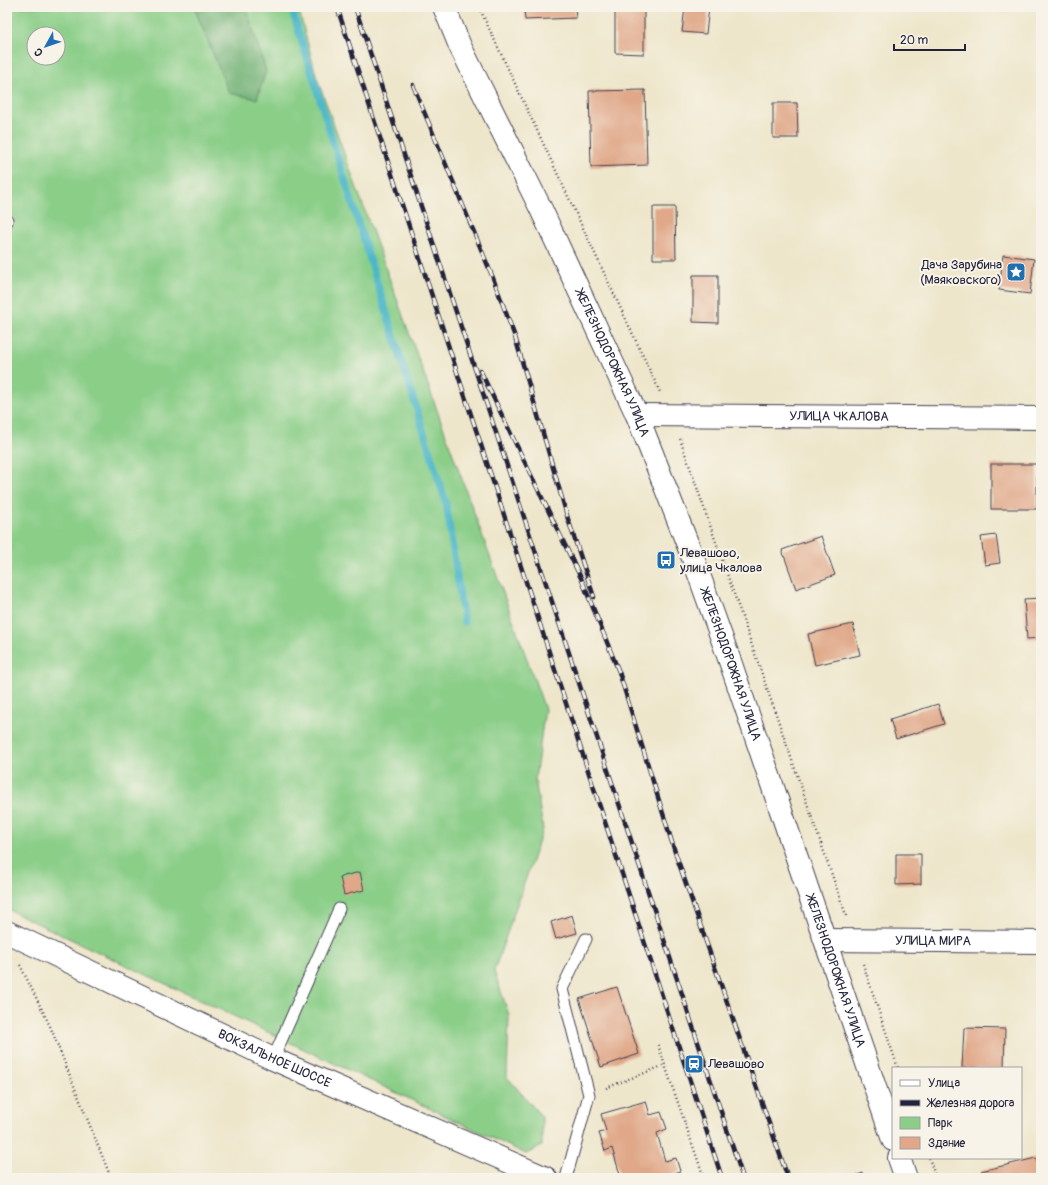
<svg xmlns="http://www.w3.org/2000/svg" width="1048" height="1185" font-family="Pangolin,sans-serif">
	<rect width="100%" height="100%" fill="#f7f3e8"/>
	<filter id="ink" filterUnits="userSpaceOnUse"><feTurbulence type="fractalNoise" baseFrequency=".025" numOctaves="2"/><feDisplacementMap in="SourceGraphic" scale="8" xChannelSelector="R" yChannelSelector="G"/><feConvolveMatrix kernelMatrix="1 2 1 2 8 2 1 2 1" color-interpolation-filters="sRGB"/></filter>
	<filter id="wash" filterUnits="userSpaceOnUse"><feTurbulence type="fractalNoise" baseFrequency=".012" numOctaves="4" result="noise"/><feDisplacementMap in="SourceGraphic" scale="16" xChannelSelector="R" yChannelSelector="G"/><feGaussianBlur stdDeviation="0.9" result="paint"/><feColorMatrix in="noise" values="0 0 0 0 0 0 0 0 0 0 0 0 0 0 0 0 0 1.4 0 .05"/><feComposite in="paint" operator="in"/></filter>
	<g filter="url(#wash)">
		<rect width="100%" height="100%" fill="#eee6cb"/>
		<path fill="#8ace88" stroke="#567862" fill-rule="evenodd" d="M7,7H298L317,78L545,709L535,779L543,829L494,971L509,1015L507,1077L542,1117V1146L526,1154L7,909ZM34,34H58V58H34Z"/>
		<path fill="#6fb174" stroke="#486a58" d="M194,7H246L266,71L257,99L229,93Z"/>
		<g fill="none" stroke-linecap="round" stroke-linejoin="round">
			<path stroke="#4cb7c9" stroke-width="7" d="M291,7L446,503L464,622"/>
		</g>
		<g id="blocks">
			<g fill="#e0a788">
				<path d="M524,7H575L576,18L525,20Z"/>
				<path d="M615,7H644V54L615,53Z"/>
				<path d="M685,7H709L706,34L682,32Z"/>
				<path d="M645,90L647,165L591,167L589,91Z"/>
				<path d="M773,103H797L798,138H773Z"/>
				<path d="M653,207H675L676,259H653Z"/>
				<path d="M1003,255L1034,259L1030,294L999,290Z"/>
				<path d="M693,275H718V323L693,322Z"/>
				<rect x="991" y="464" width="46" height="45"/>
				<path d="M996,535L1000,563L985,565L981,537Z"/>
				<path d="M821,536L835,575L796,589L782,550Z"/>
				<path d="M1041,598V638L1027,639L1024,599Z"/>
				<path d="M853,624L860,655L815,665L808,634Z"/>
				<path d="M938,704L944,724L896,739L890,719Z"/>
				<path d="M1038,832H1041V855H1040Z"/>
				<path d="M896,854H921V884L896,885Z"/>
				<path d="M360,872L364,890L344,895L340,877Z"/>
				<path d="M572,915L577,933L556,939L551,922Z"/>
				<path d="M617,987L639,1054L601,1067L579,999Z"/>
				<path d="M964,1028L1005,1029L1004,1068H962Z"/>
				<path d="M646,1101L650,1115L661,1112L667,1129L657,1133L665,1161L676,1158L680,1171L670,1175L671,1178H621L612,1148L605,1151L599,1133L606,1131L601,1114Z"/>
				<path d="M1036,1158L1041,1178H983L981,1171Z"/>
				<path d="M863,1173L864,1178H849Z"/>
			</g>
		</g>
	</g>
	<g filter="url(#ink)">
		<use href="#blocks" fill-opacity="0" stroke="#413f51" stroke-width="1"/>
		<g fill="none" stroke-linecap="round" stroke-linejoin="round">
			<defs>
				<g id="service">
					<path d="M7,220V222"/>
					<path d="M273,1059L339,909"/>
					<path d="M566,1178L589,1095L562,989L586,939"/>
				</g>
				<g id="minor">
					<path id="s1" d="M637,415L1041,418"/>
					<path id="s2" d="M7,932L273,1059L546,1178"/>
					<path id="s3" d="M826,940L1041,942"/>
				</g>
				<g id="tertiary">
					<path id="s4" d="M444,7L460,46L541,209L637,415L693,558L731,664L893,1140"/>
					<path d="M899,1158L906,1178"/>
				</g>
			</defs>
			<use href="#service" stroke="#413f51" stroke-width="13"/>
			<use href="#minor" stroke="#413f51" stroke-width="24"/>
			<use href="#tertiary" stroke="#413f51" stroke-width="24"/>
			<g stroke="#413f51" stroke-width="2.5" stroke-dasharray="1 3" stroke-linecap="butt">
				<path d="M479,7L660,392"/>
				<path d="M680,439L847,918"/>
				<path d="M863,964L898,1068"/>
				<path d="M20,965L50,1026L111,1178"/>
				<path d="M658,1045L704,1178"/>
				<path d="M606,1088L665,1065"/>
				<path d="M929,1158L936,1178"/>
			</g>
			<use href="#service" stroke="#fff" stroke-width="11"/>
			<use href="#minor" stroke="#fff" stroke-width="22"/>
			<use href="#tertiary" stroke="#fff" stroke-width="22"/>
			<defs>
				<g id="rail">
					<path d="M337,7L722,1178"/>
					<path d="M355,7L743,1178"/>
					<path d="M413,85L493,278L515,337L568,519L594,597"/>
					<path d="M480,370L581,578L619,672L675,852L788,1178"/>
				</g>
			</defs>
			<use href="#rail" stroke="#22223b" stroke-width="4.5"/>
			<use href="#rail" stroke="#f7f3e8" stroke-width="3" stroke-dasharray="9" stroke-linecap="butt"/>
		</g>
	</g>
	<defs>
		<symbol id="sight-square" viewBox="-11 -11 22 22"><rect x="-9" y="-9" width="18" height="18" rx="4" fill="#1f6fb2" stroke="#f7f3e8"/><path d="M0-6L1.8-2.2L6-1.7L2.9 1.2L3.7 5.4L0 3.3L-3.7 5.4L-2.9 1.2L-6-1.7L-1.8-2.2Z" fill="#fff"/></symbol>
		<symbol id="bus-square" viewBox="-11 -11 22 22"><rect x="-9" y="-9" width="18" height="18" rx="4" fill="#1f6fb2" stroke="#f7f3e8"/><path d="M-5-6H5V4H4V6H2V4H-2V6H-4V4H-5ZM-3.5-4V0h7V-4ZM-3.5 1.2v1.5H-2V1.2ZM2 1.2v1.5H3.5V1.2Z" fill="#fff"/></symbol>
		<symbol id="station-square" viewBox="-11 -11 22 22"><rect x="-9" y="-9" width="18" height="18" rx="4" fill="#1f6fb2" stroke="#f7f3e8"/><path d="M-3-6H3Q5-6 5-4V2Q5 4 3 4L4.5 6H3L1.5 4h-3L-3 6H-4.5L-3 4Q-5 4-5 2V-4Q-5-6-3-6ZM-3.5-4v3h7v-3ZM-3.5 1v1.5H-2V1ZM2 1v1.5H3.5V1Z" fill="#fff"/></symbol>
	</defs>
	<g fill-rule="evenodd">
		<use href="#sight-square" x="1005" y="261" width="22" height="22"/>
		<use href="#bus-square" x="655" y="549" width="22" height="22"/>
		<use href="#station-square" x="683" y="1053" width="22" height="22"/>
	</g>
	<g text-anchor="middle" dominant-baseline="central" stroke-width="4" stroke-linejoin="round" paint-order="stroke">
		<g font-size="13" fill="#22223b" stroke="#f7f3e8" text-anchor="start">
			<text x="1002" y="265" text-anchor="end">Дача Зарубина<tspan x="1002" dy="15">(Маяковского)</tspan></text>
			<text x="680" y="553">Левашово,<tspan x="680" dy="15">улица Чкалова</tspan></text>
			<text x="708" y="1064">Левашово</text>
		</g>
		<g font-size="13" fill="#22223b" stroke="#f7f3e8">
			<text stroke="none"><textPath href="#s4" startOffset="394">ЖЕЛЕЗНОДОРОЖНАЯ УЛИЦА</textPath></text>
			<text stroke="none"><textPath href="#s1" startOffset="202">УЛИЦА ЧКАЛОВА</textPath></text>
			<text stroke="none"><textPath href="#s4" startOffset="718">ЖЕЛЕЗНОДОРОЖНАЯ УЛИЦА</textPath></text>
			<text stroke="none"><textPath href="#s3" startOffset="107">УЛИЦА МИРА</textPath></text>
			<text stroke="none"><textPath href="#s4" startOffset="1042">ЖЕЛЕЗНОДОРОЖНАЯ УЛИЦА</textPath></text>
			<text stroke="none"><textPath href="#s2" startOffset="296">ВОКЗАЛЬНОЕ ШОССЕ</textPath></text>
		</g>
	</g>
	<rect width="1048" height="1185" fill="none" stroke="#f7f3e8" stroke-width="24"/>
	<rect x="892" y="1067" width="130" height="92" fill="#f7f3e8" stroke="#a29fa3"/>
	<rect x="900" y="1080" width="20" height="6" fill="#ffffff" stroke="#a29fa3"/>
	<text x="928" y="1087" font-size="12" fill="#22223b">Улица</text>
	<rect x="900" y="1100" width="20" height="6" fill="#22223b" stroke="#a29fa3"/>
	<text x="928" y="1107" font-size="12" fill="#22223b">Железная дорога</text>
	<rect x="900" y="1117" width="20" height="12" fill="#8ace88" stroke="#a29fa3"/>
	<text x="928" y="1127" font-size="12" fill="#22223b">Парк</text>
	<rect x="900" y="1137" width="20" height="12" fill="#e0a788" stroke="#a29fa3"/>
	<text x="928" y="1147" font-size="12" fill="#22223b">Здание</text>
	<g transform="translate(46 46) rotate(230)"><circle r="19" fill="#f7f3e8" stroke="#a29fa3"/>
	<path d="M0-3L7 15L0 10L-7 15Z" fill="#1f6fb2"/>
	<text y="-6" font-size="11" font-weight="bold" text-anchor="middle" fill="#22223b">С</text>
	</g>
	<path d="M894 44v6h71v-6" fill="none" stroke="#22223b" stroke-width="2"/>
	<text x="900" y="44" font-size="12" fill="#22223b" stroke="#f7f3e8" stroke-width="3" paint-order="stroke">20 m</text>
</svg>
